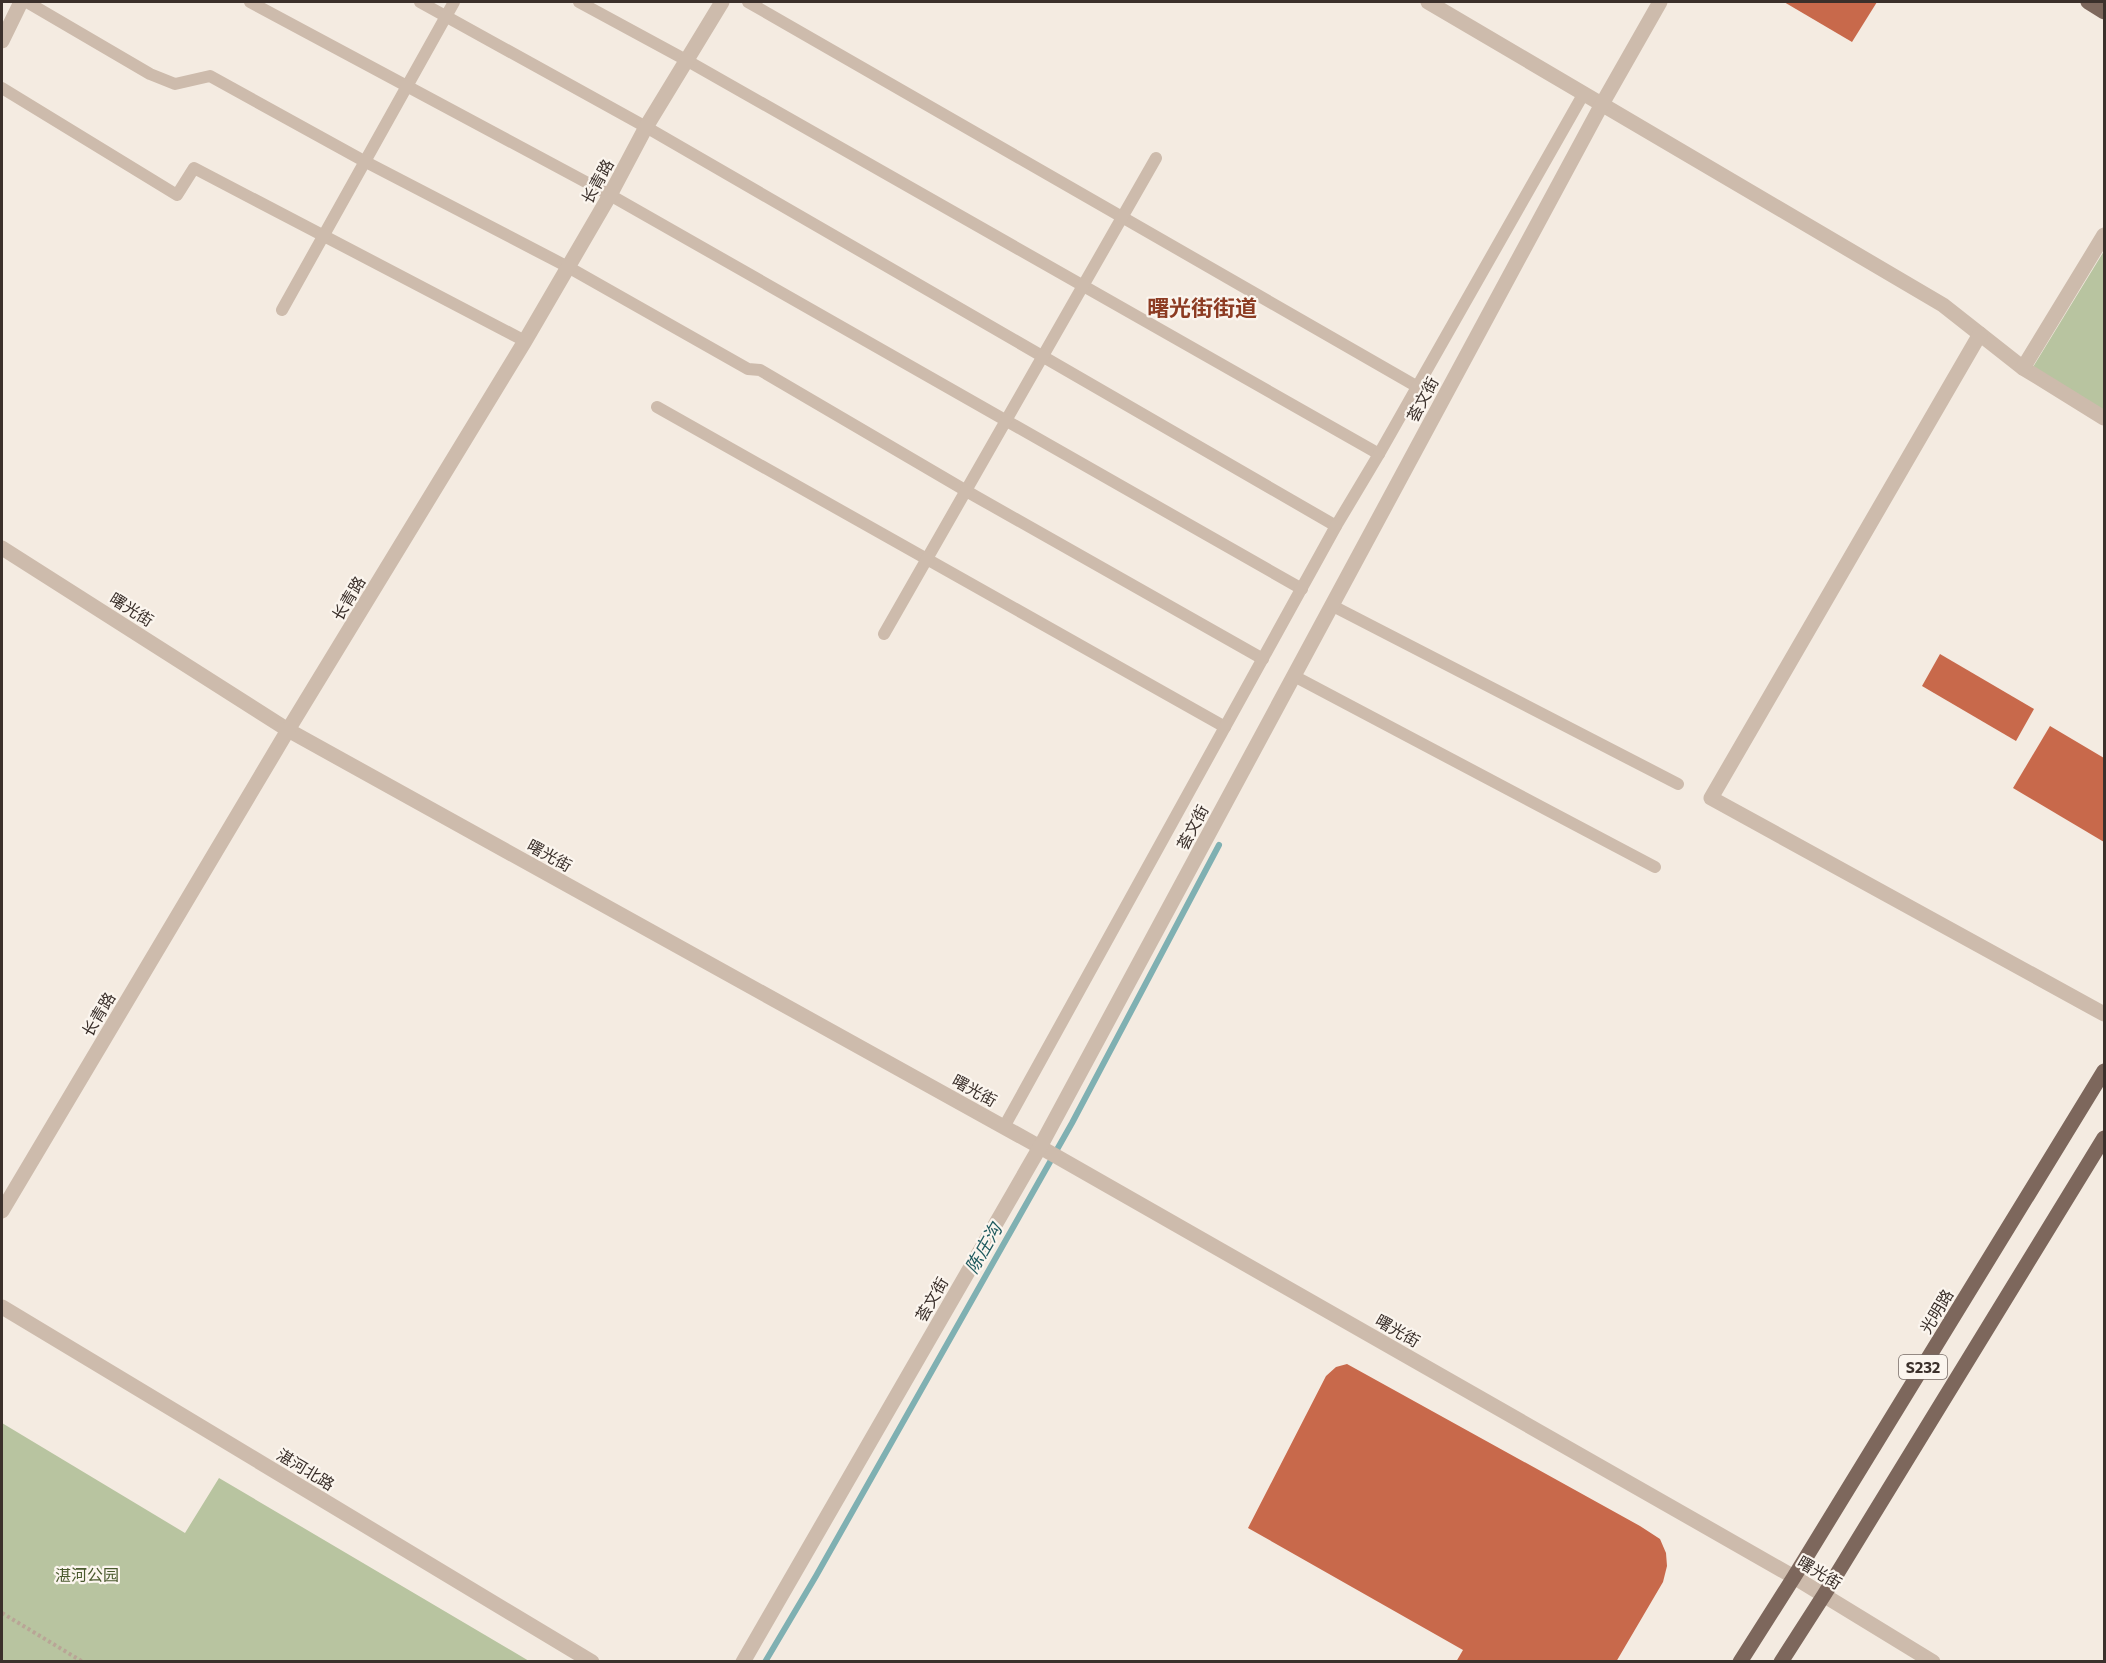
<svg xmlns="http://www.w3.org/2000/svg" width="2106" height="1663" viewBox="0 0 2106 1663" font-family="Commissioner,'Noto Sans SC',sans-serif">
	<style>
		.green { fill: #b8c4a0 }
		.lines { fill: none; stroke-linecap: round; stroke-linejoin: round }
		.stream { stroke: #7fb0b2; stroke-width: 6 }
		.building { fill: #c8694b }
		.path { stroke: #b9a596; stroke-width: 4; stroke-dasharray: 3 3; stroke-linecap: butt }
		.service { stroke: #cdbbac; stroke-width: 12 }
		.minor { stroke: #cdbbac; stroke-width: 15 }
		.tertiary { stroke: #cdbbac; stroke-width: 15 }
		.primary { stroke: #7d675c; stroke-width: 15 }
		.labels { text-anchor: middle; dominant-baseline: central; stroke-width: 4.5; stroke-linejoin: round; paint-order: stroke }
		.shield { fill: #fbf5ee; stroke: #756b66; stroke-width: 1.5 }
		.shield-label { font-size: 15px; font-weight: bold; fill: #3b302b }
		.street-label { font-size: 16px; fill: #3b302b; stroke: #fbf5ee }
		.park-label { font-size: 16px; fill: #4a5a2e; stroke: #fbf5ee }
		.water-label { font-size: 18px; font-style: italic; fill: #1f5a5e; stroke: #fbf5ee }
		.district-label { font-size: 22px; font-weight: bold; fill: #8c3b22; stroke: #fbf5ee }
	</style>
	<rect width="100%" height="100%" fill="#f4ebe1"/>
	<!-- green -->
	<g class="green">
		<path d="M2104 251V411L2033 367Z"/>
		<path d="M2 1423 185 1533 219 1478 529 1661H2Z"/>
	</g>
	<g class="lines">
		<!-- stream -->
		<path class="stream" d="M765 1662 816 1576 1072 1123 1219 845"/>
	</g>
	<!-- building -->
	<g class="building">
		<path d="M1784 2H1877L1852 42Z"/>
		<path d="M1940 654 2034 709 2016 741 1922 686Z"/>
		<path d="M2050 726 2104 758V842L2013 788Z"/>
		<path d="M1347 1364 1640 1526 1660 1539 1666 1553 1667 1566 1663 1582 1616 1662H1456L1463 1650 1248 1528 1326 1376 1336 1367Z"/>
	</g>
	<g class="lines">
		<!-- path -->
		<path class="path" d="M2 1613 83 1662"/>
		<!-- service -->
		<g class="service">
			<path d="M27 2 150 74 175 84 210 76 364 161 568 267 748 369 760 370 975 496 1263 659"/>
			<path d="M250 2 610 195 1302 589"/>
			<path d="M420 2 646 127 1336 526"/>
			<path d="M579 2 686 60 1379 454"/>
			<path d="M748 2 1416 386"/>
			<path d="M2 88 177 195 194 168 525 341"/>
			<path d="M282 310 454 2"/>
			<path d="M657 407 1225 727"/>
			<path d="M1331 605 1678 784"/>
			<path d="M884 634 1156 158"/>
			<path d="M1294 676 1655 867"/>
			<path d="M1004 1127 1336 526 1379 454 1584 93"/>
		</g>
		<!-- minor -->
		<g class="minor">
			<path d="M1428 2 1943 305 2023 368 2104 418"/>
			<path d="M2 41 21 2"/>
			<path d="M1980 334 1711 798 2104 1014"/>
			<path d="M2023 368 2104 235"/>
			<path d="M2 548 288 730 1040 1147 1794 1577 1933 1662"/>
			<path d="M2 1211 288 730 525 341 610 195 646 127 722 2"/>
			<path d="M743 1662 1040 1147 1602 104 1660 2"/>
		</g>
		<!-- tertiary -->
		<path class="tertiary" d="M2 1307 592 1662"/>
		<!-- primary -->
		<g class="primary">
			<path d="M2088 2 2104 12"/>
			<path d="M1740 1662 1794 1577 2104 1071"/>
			<path d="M1781 1662 1824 1595 2104 1138"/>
		</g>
	</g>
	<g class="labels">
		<!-- shield labels -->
		<rect class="shield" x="1899" y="1355" width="48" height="24" rx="4.5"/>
		<g class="shield-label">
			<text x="1923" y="1367">S232</text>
		</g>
		<!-- street labels -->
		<g class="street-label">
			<text transform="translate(597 181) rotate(-61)">长青路</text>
			<text transform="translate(1422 399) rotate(-62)">荟文街</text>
			<text transform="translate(348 598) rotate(-59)">长青路</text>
			<text transform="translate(132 609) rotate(32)">曙光街</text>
			<text transform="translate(1192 827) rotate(-62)">荟文街</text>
			<text transform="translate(550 855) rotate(29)">曙光街</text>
			<text transform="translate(98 1014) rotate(-59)">长青路</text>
			<text transform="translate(975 1090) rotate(29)">曙光街</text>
			<text transform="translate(931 1299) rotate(-60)">荟文街</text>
			<text transform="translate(1936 1311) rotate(-59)">光明路</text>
			<text transform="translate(1398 1330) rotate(30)">曙光街</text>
			<text transform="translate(306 1469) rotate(31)">湛河北路</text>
			<text transform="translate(1820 1572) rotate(31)">曙光街</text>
		</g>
		<!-- park labels -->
		<g class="park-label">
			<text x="87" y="1574">湛河公园</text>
		</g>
		<!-- water labels -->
		<g class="water-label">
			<text transform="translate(983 1248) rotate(-60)">陈庄沟</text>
		</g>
		<!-- district labels -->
		<g class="district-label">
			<text x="1202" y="307">曙光街街道</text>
		</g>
	</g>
	<!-- border -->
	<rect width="2106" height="1663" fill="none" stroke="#3b302b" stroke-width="6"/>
</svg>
